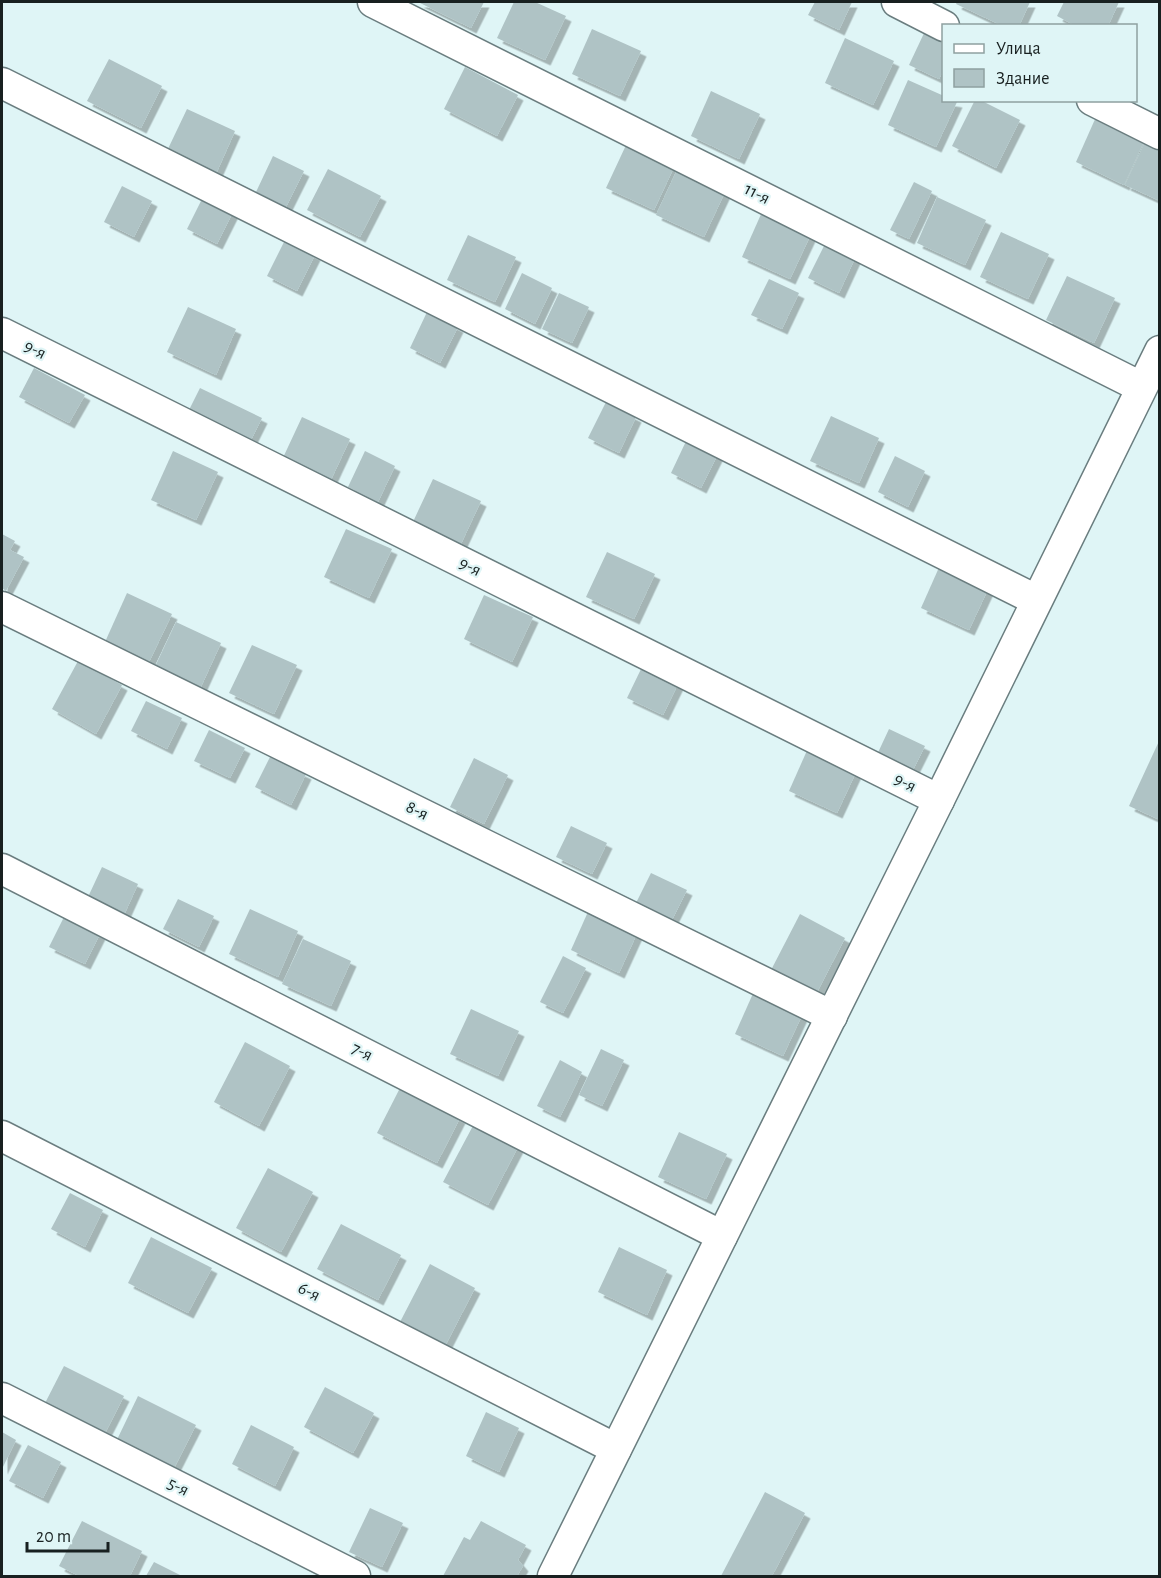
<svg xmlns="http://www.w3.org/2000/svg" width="1161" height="1578" viewBox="0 0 1161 1578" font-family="'Alegreya Sans',sans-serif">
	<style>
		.building { fill: #afc3c5; filter: url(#shadow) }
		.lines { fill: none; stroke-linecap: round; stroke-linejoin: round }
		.minor-casing { stroke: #6a7d7f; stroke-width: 33 }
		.minor { stroke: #fff; stroke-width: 30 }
		.labels { text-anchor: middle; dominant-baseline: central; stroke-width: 4.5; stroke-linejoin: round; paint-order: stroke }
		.street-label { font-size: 18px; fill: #182020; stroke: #dff5f6 }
	</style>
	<defs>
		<filter id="shadow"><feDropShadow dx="5.5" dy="5.5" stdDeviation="0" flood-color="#0004"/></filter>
	</defs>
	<rect width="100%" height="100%" fill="#dff5f6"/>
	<!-- building -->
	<g class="building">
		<path d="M418 2H484L471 28Z"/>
		<path d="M514 2H535L566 16 545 60 497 38Z"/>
		<path d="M815 2H852L839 30 808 15Z"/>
		<path d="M957 2H1030L1019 26H1003L956 4Z"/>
		<path d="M1064 2H1119L1108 26H1076L1057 16Z"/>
		<path d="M592 29 641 51 620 96 572 74Z"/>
		<path d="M926 29 944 37V69L939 79 909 65Z"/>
		<path d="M845 38 894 61 873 105 825 83Z"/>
		<path d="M109 59 162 86 141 128 87 101Z"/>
		<path d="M465 67 518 95 497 136 444 109Z"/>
		<path d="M908 80 944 96V100L957 102 936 147 888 125Z"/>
		<path d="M711 91 760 114 739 159 691 136Z"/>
		<path d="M975 100H980L1020 120 996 168 952 146Z"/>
		<path d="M187 109 235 131 215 176 166 153Z"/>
		<path d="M1096 117 1145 139 1124 185 1076 162Z"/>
		<path d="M1146 140 1160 146V201L1125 185Z"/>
		<path d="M627 143 675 165 654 210 606 188Z"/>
		<path d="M273 156 304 171 286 207 256 192Z"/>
		<path d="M328 169 381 196 360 237 307 210Z"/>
		<path d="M677 170 725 192 704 237 656 215Z"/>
		<path d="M914 182 932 191 909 239 890 230Z"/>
		<path d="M122 186 152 201 134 237 104 222Z"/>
		<path d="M205 193 235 208 217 244 187 229Z"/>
		<path d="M937 197 986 220 965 265 917 243Z"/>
		<path d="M762 212 811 234 790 279 742 257Z"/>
		<path d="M1001 232 1049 254 1028 299 980 277Z"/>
		<path d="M468 235 516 257 495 302 447 280Z"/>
		<path d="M285 240 315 255 297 291 267 276Z"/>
		<path d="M826 242 856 256 839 293 808 278Z"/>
		<path d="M522 273 552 288 535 324 505 309Z"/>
		<path d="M1067 276 1115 298 1094 343 1046 320Z"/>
		<path d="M769 279 799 293 782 329 751 315Z"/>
		<path d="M559 293 589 307 572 343 542 329Z"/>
		<path d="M188 307 236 329 216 375 167 352Z"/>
		<path d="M427 312 458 327 440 363 410 348Z"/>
		<path d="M34 368 85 395 69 423 19 397Z"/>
		<path d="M200 388 262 418 251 440 189 410Z"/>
		<path d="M606 402 636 417 619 453 588 438Z"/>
		<path d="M831 416 879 438 859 483 810 461Z"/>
		<path d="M302 417 350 439 329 484 281 462Z"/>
		<path d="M688 437 719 452 701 488 671 473Z"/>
		<path d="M173 451 218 472 196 520 151 500Z"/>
		<path d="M365 451 395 466 378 502 348 487Z"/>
		<path d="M895 456 925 471 908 507 878 492Z"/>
		<path d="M433 479 481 501 460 546 412 524Z"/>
		<path d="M346 529 392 549 369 598 324 577Z"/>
		<path d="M2 534 15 541 10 550 24 557 6 591 2 588Z"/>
		<path d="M607 552 655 574 634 619 586 597Z"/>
		<path d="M941 563 990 585 969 630 921 608Z"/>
		<path d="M127 593 172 614 149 662 105 642Z"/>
		<path d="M484 595 533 617 512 662 464 639Z"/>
		<path d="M176 622 221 643 199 691 153 671Z"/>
		<path d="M252 645 297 665 274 714 229 693Z"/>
		<path d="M78 661 122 685 96 734 52 709Z"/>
		<path d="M642 667 678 684 663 715 627 698Z"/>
		<path d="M146 701 182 718 167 749 131 731Z"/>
		<path d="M889 729 925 746 910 776 875 759Z"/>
		<path d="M209 730 245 748 230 778 194 761Z"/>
		<path d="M1160 739V820L1129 806Z"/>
		<path d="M809 746 858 768 837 813 789 791Z"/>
		<path d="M270 757 306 774 291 805 255 787Z"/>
		<path d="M474 758 508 775 484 824 450 807Z"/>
		<path d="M571 826 607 843 592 874 556 857Z"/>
		<path d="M102 867 138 884 124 915 88 897Z"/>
		<path d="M651 873 687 890 672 920 636 903Z"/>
		<path d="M178 899 214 916 199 947 163 929Z"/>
		<path d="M591 905 640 927 619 973 571 950Z"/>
		<path d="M250 909 298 931 278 977 229 954Z"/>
		<path d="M800 914 845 938 814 998 769 974Z"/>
		<path d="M64 917 100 934 85 964 49 947Z"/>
		<path d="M303 939 351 961 331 1006 282 984Z"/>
		<path d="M563 956 586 968 563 1013 540 1002Z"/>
		<path d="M755 989 804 1011 783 1056 735 1034Z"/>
		<path d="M471 1009 519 1031 498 1076 450 1054Z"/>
		<path d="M245 1042 290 1066 259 1126 214 1102Z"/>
		<path d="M601 1049 624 1060 602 1106 579 1095Z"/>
		<path d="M560 1060 582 1072 560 1117 537 1106Z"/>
		<path d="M400 1088 460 1118 437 1163 377 1133Z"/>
		<path d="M475 1122 519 1145 488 1205 443 1182Z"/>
		<path d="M679 1132 727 1154 706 1199 658 1177Z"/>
		<path d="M268 1168 313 1192 281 1252 236 1228Z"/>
		<path d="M70 1193 103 1210 85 1247 51 1229Z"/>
		<path d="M341 1224 401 1255 378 1300 317 1269Z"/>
		<path d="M151 1237 212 1268 188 1313 128 1283Z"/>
		<path d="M619 1247 667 1270 647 1315 598 1292Z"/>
		<path d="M430 1264 475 1288 444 1348 399 1324Z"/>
		<path d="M64 1366 124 1396 101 1441 41 1411Z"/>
		<path d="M325 1387 374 1413 353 1453 304 1427Z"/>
		<path d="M138 1396 196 1425 170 1476 113 1448Z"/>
		<path d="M486 1412 519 1428 499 1472 466 1456Z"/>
		<path d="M251 1425 294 1447 275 1486 232 1464Z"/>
		<path d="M2 1432 16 1440 2 1469Z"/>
		<path d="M28 1445 61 1462 43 1498 9 1481Z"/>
		<path d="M765 1492 805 1513 772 1576H721Z"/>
		<path d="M370 1508 403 1523 382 1567 349 1552Z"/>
		<path d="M82 1521 142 1551 130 1576H79L59 1566Z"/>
		<path d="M481 1521 526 1545 518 1560 523 1566 517 1576H443L464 1537 470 1540Z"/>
		<path d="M154 1562 182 1576H146Z"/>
	</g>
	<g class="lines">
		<defs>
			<g id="minor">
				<path d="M373 2 1141 387"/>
				<path d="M897 2 944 26"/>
				<path d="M2 83 1036 600"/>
				<path d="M1092 100 1160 134"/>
				<path d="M2 333 939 800"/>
				<path d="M2 607 832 1016"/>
				<path d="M2 869 722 1236"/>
				<path d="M2 1136 616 1449"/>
				<path d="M2 1398 355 1576"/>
				<path d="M553 1576 939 800 1160 351"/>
			</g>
		</defs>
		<!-- minor casing -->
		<use href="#minor" class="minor-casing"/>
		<!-- minor -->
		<use href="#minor" class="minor"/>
	</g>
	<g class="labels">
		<!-- street labels -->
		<g class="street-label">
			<text transform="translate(757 194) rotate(27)">11-я</text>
			<text transform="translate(35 350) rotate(27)">9-я</text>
			<text transform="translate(470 567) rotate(27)">9-я</text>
			<text transform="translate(905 783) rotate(27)">9-я</text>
			<text transform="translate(417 811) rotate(26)">8-я</text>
			<text transform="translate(362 1052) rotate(27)">7-я</text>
			<text transform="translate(309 1292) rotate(27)">6-я</text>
			<text transform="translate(178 1487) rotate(27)">5-я</text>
		</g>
	</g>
	<!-- border -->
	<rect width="1161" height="1578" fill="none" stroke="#182020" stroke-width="6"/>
	<!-- legend -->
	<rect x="942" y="24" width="195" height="78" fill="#dff5f6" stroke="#8fa0a0" stroke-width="1.5"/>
	<rect x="954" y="44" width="30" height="9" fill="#ffffff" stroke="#8fa0a0" stroke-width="1.5"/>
	<text x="996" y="54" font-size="18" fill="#182020">Улица</text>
	<rect x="954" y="69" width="30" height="18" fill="#afc3c5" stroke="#8fa0a0" stroke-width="1.5"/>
	<text x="996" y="84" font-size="18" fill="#182020">Здание</text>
	<!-- scale -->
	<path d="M27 1542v9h81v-9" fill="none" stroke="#182020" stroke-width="3"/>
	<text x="36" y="1542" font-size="18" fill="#182020" stroke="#dff5f6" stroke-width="4.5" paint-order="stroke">20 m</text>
</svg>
